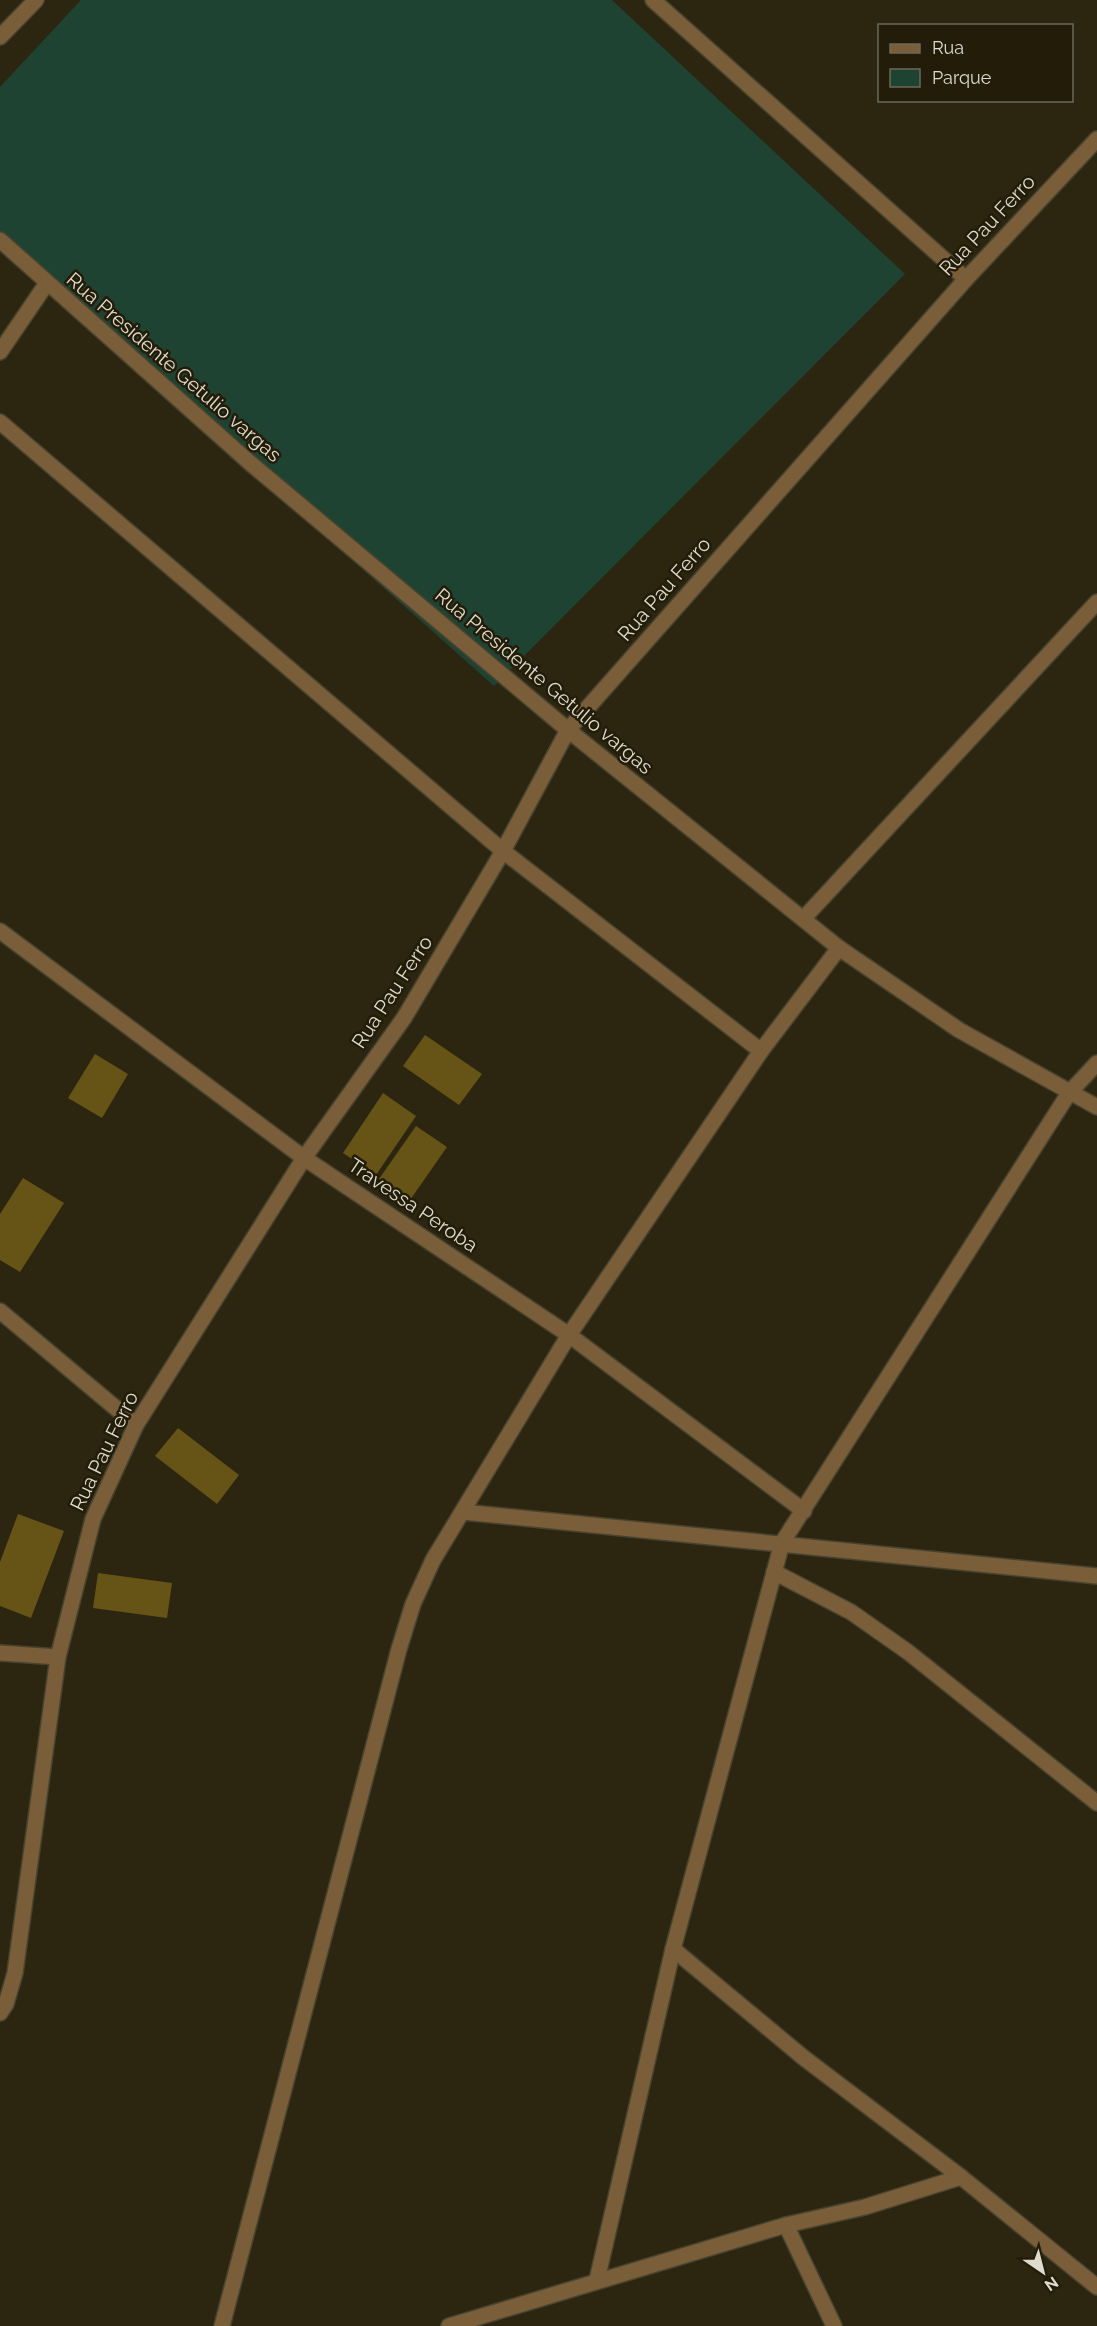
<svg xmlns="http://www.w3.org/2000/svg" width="1097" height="2326" viewBox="0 0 1097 2326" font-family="Raleway,sans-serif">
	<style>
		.green { fill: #1f4332 }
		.building { fill: #655416 }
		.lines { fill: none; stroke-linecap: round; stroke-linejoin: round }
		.minor-casing { stroke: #48432f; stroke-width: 18 }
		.minor { stroke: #795e39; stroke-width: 15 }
		.labels { text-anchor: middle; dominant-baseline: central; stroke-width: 5; stroke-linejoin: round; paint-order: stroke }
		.street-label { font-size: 20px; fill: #dedacd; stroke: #231c08 }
	</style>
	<rect width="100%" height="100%" fill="#2c2611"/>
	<!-- green -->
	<path class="green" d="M81 0H612L905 274 494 686 0 247V87Z"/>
	<!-- building -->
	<g class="building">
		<path d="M425 1035 482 1074 459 1105 403 1066Z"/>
		<path d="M95 1054 128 1074 102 1118 68 1098Z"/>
		<path d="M383 1093 416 1116 376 1175 343 1153Z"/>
		<path d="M416 1126 447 1147 410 1200 379 1179Z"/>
		<path d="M23 1178 64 1203 20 1272 0 1260V1214Z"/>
		<path d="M178 1428 239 1475 217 1504 155 1456Z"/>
		<path d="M18 1514 64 1531 31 1618 0 1606V1562Z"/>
		<path d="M98 1573 172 1583 167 1618 93 1608Z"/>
	</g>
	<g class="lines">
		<defs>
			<g id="minor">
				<path d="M653 0 966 279"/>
				<path d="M0 37 36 0"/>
				<path d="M0 240 249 462 568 730 839 948 959 1030 1097 1107"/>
				<path d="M0 352 47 283"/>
				<path d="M0 422 503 851 761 1051"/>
				<path d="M803 919 1097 602"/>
				<path d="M0 931 304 1158 569 1335 804 1511"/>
				<path d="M0 1311 136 1425"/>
				<path d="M463 1512 1097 1576"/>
				<path d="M774 1572 851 1612 908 1652 1097 1803"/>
				<path d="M0 1653 58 1657"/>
				<path d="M673 1949 804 2058 961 2177 1097 2287"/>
				<path d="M0 2013 6 2004 15 1973 58 1657 93 1519 136 1425 304 1158 404 1018 503 851 568 730 966 279 1097 139"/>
				<path d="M786 2225 834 2326"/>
				<path d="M597 2280 673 1949 782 1543 1069 1093 1097 1063"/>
				<path d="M222 2326 399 1649 413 1604 433 1560 569 1335 761 1051 839 948"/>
				<path d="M449 2326 786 2225 865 2207 961 2177"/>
			</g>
		</defs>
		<!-- minor casing -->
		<use href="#minor" class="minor-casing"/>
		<!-- minor -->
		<use href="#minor" class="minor"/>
	</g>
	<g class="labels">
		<!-- street labels -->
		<g class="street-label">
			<text transform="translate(987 225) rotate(-47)">Rua Pau Ferro</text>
			<text transform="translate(174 367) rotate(41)">Rua Presidente Getulio vargas</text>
			<text transform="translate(664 589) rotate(-49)">Rua Pau Ferro</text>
			<text transform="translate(544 681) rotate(40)">Rua Presidente Getulio vargas</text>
			<text transform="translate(392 992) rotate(-57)">Rua Pau Ferro</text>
			<text transform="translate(413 1205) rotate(34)">Travessa Peroba</text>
			<text transform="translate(104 1451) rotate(-64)">Rua Pau Ferro</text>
		</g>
	</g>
	<!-- legend -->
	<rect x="878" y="24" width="195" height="78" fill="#231c08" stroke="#6e6857" stroke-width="1.5"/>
	<rect x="890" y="44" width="30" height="9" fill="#795e39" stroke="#6e6857" stroke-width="1.5"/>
	<text x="932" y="54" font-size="18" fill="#dedacd">Rua</text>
	<rect x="890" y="69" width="30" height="18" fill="#1f4332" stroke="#6e6857" stroke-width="1.5"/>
	<text x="932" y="84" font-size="18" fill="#dedacd">Parque</text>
	<!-- north arrow -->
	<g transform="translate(1043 2272) rotate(145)" stroke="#231c08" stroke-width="4.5" paint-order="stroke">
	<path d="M0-4.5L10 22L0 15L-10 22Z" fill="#dedacd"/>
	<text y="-9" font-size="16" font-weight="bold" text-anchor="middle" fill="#dedacd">N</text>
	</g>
</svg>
